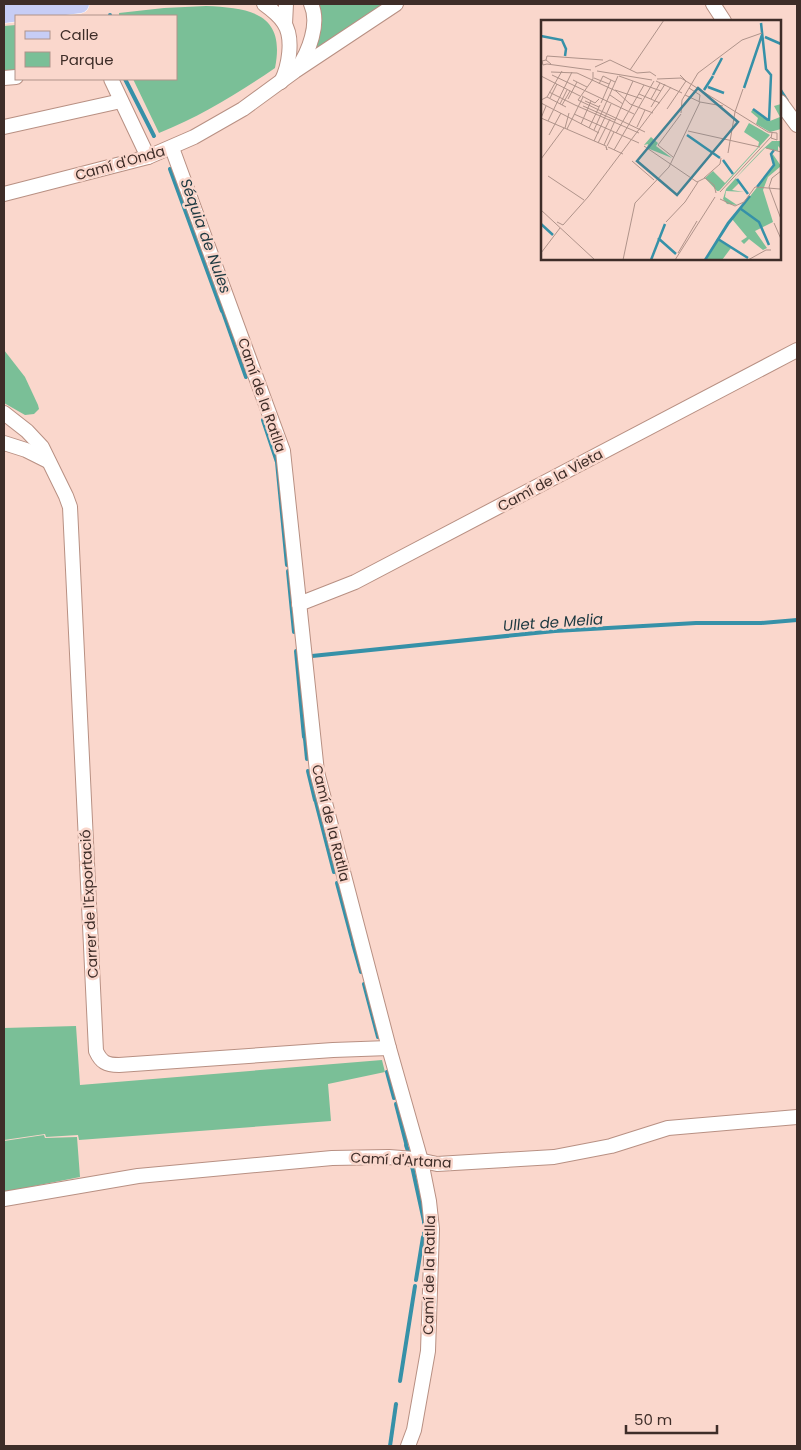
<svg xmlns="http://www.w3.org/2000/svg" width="801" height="1450" viewBox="0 0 801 1450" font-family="Poppins,sans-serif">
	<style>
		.green { fill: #7abf97 }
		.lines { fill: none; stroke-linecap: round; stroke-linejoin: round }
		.stream { stroke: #3691a8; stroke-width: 4 }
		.minor-casing { stroke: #b89083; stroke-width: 16 }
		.major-casing { stroke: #fff; stroke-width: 19 }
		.minor { stroke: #fff; stroke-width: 14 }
		.major { stroke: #c7cdf5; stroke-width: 18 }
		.labels { text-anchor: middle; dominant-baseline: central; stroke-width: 5; stroke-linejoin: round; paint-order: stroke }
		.street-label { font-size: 14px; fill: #3e2d28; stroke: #fad7cc }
		.water-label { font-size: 15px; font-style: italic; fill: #1d3941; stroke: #fad7cc }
		.inset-river { fill: none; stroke: #3691a8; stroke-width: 2.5 }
		.inset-road { fill: none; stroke: #af938a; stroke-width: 1 }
		.view { fill: #418294; fill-opacity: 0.15; stroke: #418294; stroke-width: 2.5 }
		.inset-edge { fill: none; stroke: #3e2d28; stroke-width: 2.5 }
	</style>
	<rect width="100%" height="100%" fill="#fad7cc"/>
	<!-- green -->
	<g class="green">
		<path d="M319 4H385L316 49 322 25Z"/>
		<path d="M206 6C250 8 286 13 275 68 237 94 201 116 159 133L133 79H176V16H119V13L164 8Z"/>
		<path d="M16 25V70L4 72V26Z"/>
		<path d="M4 350 25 377 38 405 39 409 34 414 25 415 4 403Z"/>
		<path d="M76 1026 80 1085 382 1060 385 1072 328 1084 331 1121 79 1140 78 1135 46 1137 45 1134 4 1140V1028Z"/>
		<path d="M44 1135 45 1138 77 1137 80 1177 4 1192V1141Z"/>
	</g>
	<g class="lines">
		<!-- stream -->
		<g class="stream">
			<path d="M110 15V16"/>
			<path d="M125 79 154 136"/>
			<path d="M780 90 787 101"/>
			<path d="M170 169 222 311"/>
			<path d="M223 312 246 377"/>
			<path d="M263 420 277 462 287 565"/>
			<path d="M288 571 294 632"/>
			<path d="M296 651 304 737"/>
			<path d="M312 656 555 631 696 623H761L797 620"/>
			<path d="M305 739 307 759"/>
			<path d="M308 771 315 800"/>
			<path d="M316 802 334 872"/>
			<path d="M337 883 353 943"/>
			<path d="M353 944 361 972"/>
			<path d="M364 984 378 1037"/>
			<path d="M387 1072 394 1098"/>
			<path d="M396 1104 406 1143"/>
			<path d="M406 1145 408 1151"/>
			<path d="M412 1166 424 1221V1236"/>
			<path d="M416 1280 423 1237"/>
			<path d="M400 1381 415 1286"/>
			<path d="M390 1446 396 1404"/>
		</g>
		<defs>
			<g id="minor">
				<path d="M264 4C271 9 279 15 284 23 294 38 289 67 281 82"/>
				<path d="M713 4 724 21"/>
				<path d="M285 24 286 4"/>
				<path d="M297 69C309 52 320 23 311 4"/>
				<path d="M4 78 16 77"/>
				<path d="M111 79 148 157"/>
				<path d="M780 102 797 125"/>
				<path d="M4 127 121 101"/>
				<path d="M172 148 283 451 317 772 389 1048 421 1161 429 1201 432 1229 428 1351 414 1430 408 1446"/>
				<path d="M4 194 148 157 194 137 243 109 295 71 396 4"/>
				<path d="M4 413 27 431 42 447 66 496 70 507 96 1051C101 1062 106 1065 119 1065L333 1050 389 1048"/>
				<path d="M4 443 26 450 48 461"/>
				<path d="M299 604 355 582 797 350"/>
				<path d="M4 1199 138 1176 332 1158 389 1157 414 1159 437 1164 554 1157 611 1146 668 1128 797 1117"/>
			</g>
			<path id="major" d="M4 14 80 4"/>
		</defs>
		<!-- minor casing -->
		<use href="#minor" class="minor-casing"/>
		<!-- major casing -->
		<use href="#major" class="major-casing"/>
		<!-- minor -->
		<use href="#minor" class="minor"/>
		<!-- major -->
		<use href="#major" class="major"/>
	</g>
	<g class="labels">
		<!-- street labels -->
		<g class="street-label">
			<text transform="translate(120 163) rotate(-16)">Camí d'Onda</text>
			<text transform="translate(262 395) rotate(71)">Camí de la Ratlla</text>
			<text transform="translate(550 480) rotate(-28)">Camí de la Vieta</text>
			<text transform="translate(331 823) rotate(76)">Camí de la Ratlla</text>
			<text transform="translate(89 904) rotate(-93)">Carrer de l'Exportació</text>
			<text transform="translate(401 1160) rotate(3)">Camí d'Artana</text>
			<text transform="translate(429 1275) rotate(-89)">Camí de la Ratlla</text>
		</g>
		<!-- water labels -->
		<g class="water-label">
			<text transform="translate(206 236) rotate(70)">Séquia de Nules</text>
			<text transform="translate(553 622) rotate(-4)">Ullet de Melia</text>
		</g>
	</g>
	<!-- overview -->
	<g transform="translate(541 20)">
		<rect width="240" height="240" fill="#fad7cc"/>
		<path d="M240 84V109L229 112 215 104 217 98 210 92 212 89 229 101 239 97 233 86ZM208 103 229 115 178 171H176L164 158 172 151 184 163 217 127 218 122 203 112ZM110 117 117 123 115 126 131 138 106 128 107 124 103 125ZM231 121H240V129L237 126V131L224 128 195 158 198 163 191 170 203 172 185 171 184 177 196 185 186 184 182 179 185 169 202 150 220 131ZM231 133 240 146 227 157 222 170 232 202 214 211 226 228 222 230 208 219 203 224 200 221 206 217 191 199 233 146ZM176 219 190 228 181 240H165Z" fill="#7abf97"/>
		<path class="inset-river" d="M220 3 225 49 230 55 228 101M0 16 21 20 25 29 24 36M224 17 240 24M172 55 181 38M167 67 183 73M203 68 221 15M163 70 172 56M212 89 227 100M146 115 179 138M182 140 192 154M196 159 207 174M216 167 233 145 230 134 233 130M200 189 218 202 228 225M0 204 12 215M117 218 135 234M177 219 207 238M110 240 124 204M164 240 187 204 209 176M164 240 187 203 205 181"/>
		<path class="inset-road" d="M5 40 6 36 62 40M6 44 50 50M6 44 2 45 1 41 5 40 10 44M54 47 69 40 96 53 109 52 115 56M89 50 123 0M56 51 111 60M10 52 36 53 75 71 89 84 112 93M11 55 93 94M0 56 39 76M78 56 120 71M53 58 68 64M116 59 140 58 227 112 236 113V120L230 118 231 113M32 60 46 67M115 61 141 73M58 64 62 56 74 62M148 68 159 75 158 82M74 70 101 79M8 72 34 85M98 74 119 83M69 75 82 84M144 75 159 82 182 86M41 76 54 83 58 79M6 77 25 87M9 78 16 64M27 79 36 62M110 79 119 63M0 80 6 77 21 51M37 80 104 112M37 80 52 59V52M44 81 58 87M0 83 58 113M60 83 70 60M19 84 26 70M21 85 29 71M34 85 98 113M5 86 0 98 65 126 66 130 65 127M42 86 74 100M110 87 124 64M126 89 145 61 139 55M140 93 141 80 157 53 201 20 221 13M33 94 98 123M7 101 31 52M40 104 50 81M96 107 104 90M24 108 28 93M48 108 59 85M26 109 42 77M53 110 77 56M147 111 219 127M75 113 103 65M8 115 20 93M53 121 70 84M57 123 69 99M63 125 92 61M66 126 73 112M103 126 156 162 164 158 173 165 175 173M67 127 82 134M225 128 240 132M73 130 113 61M187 133 194 92 202 69M132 137 117 125 140 94M0 139 23 108M91 141 113 160M7 156 43 180M163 158 179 144 180 138M179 172 230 117M179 179 194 186 203 182 214 167 239 169M0 190 54 240M240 199 228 167 231 158 240 151M16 202 22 205 47 177 130 67M125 202 144 182 157 162M233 203 240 219M0 233 19 208M137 233 156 201M82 240 94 183 128 147 159 82M134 240 174 177M207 240 225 230H230"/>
		<path class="view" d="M157 68 197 102 136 175 96 141Z"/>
		<rect width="240" height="240" class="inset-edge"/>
	</g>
	<!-- border -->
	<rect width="801" height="1450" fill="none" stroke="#3e2d28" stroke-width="10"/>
	<!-- legend -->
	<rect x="15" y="15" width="162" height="65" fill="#fad7cc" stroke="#af938a"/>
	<rect x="25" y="31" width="25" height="8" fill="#c7cdf5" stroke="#af938a"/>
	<text x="60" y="40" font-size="15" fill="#3e2d28">Calle</text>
	<rect x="25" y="52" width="25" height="15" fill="#7abf97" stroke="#af938a"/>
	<text x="60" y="65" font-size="15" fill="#3e2d28">Parque</text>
	<!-- scale -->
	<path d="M626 1425v8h91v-8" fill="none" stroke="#3e2d28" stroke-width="2.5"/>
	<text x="634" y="1425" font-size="15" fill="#3e2d28" stroke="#fad7cc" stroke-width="4" paint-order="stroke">50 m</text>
</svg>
